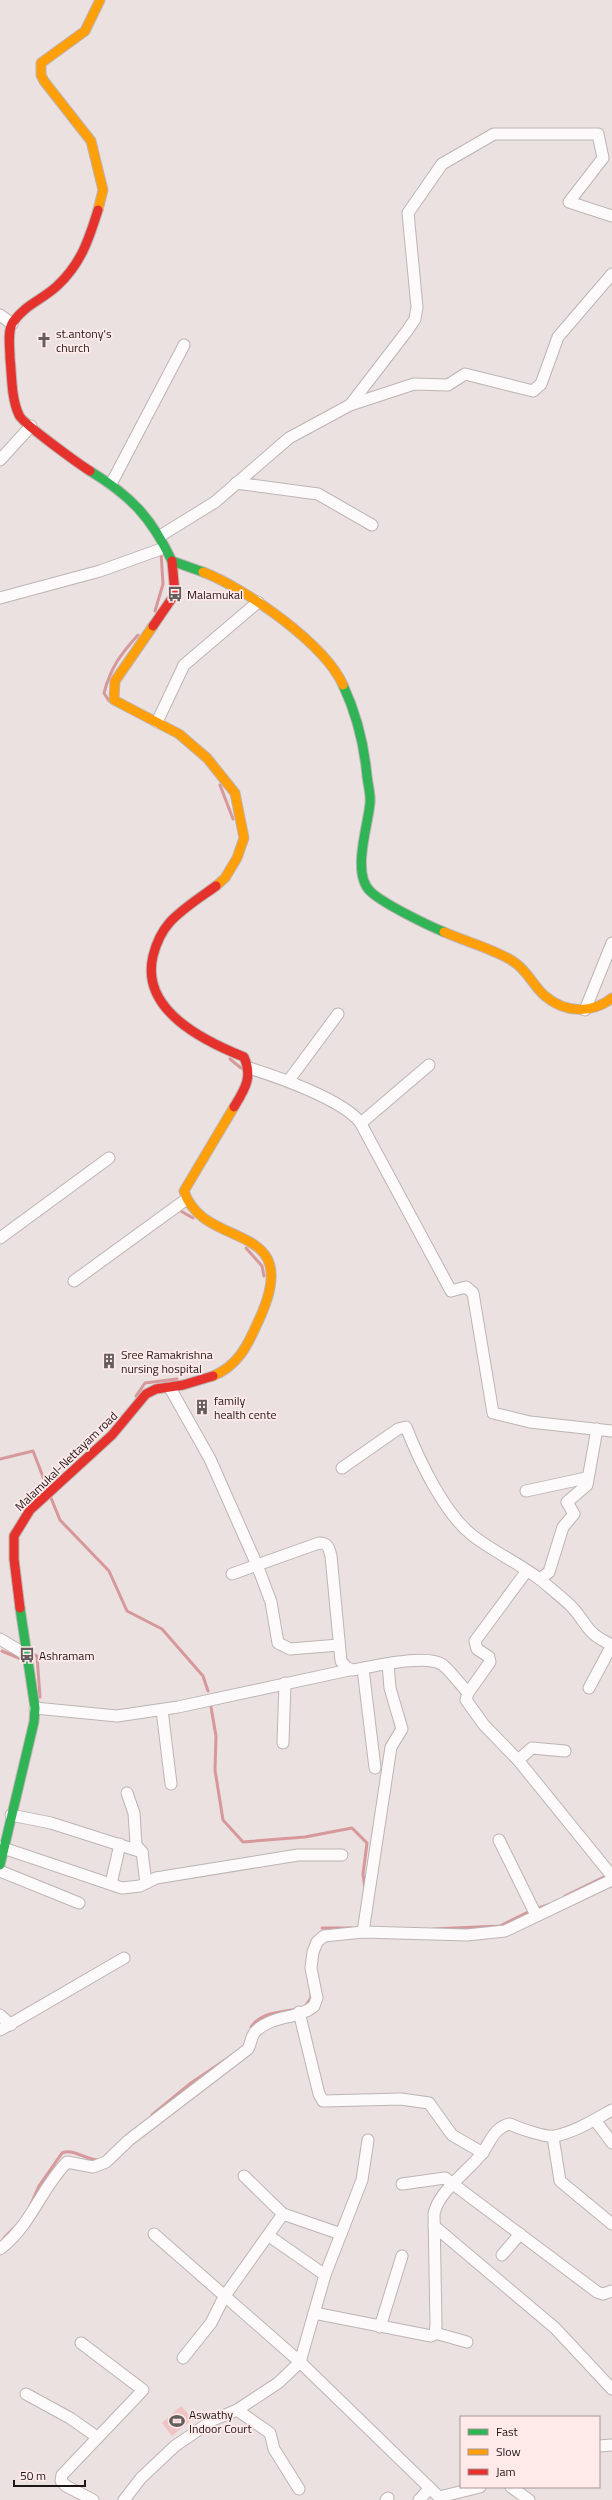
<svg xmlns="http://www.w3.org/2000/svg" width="612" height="2500" viewBox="0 0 612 2500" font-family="'Titillium Web',sans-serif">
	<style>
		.green { fill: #eec4c5 }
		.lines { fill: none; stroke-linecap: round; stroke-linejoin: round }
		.stream { stroke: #d6989a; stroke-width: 3 }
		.street-casing { stroke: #bdb4b4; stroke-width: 13 }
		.fast-casing { stroke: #bdb4b4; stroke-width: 11 }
		.slow-casing { stroke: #bdb4b4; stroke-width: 11 }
		.jam-casing { stroke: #bdb4b4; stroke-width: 11 }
		.street { stroke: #fcfafa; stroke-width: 11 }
		.fast { stroke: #30b455; stroke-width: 9 }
		.slow { stroke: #ff9f0a; stroke-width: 9 }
		.jam { stroke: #e5322d; stroke-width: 9 }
		.labels { text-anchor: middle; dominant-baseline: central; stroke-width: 3.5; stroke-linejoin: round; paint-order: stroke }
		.poi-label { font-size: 12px; fill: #1d1616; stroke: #ffe9e9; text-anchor: start }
		.street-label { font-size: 12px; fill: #1d1616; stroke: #ffe9e9 }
	</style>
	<rect width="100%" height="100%" fill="#ece1e1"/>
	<!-- green -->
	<path class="green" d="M181 2406 193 2419 172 2436 162 2423Z"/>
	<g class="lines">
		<!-- stream -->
		<g class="stream">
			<path d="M155 611 163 584 161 552"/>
			<path d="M109 701 104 693C111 667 120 655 138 635"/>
			<path d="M220 785 233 819"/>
			<path d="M230 1059 241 1068"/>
			<path d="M179 1210 193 1218"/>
			<path d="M246 1248 262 1266 264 1276"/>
			<path d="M136 1396 145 1383 177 1379"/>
			<path d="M0 1459 33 1451 45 1482"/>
			<path d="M51 1498 60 1520 109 1571 127 1611 162 1629 203 1676 208 1691"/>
			<path d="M2 1651 21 1659"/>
			<path d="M33 1654 37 1656 40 1697"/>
			<path d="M211 1707 216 1736 215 1770 223 1820 243 1842 305 1837 352 1828 367 1843 363 1874 365 1889"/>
			<path d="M565 1896 606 1876"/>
			<path d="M538 1908 548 1905"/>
			<path d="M322 1928H352"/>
			<path d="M433 1929 500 1926 528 1912"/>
			<path d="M306 2005 311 1998V1993"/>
			<path d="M251 2027C262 2011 280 2013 297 2009"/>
			<path d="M152 2115 191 2083 234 2054"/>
			<path d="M30 2206 39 2186 62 2153C74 2148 85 2160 98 2160"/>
			<path d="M4 2238 13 2229"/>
		</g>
		<defs>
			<g id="street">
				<path d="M0 315 12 324"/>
				<path d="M350 405 414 384 448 385 465 374 533 391 541 384 558 337 612 274"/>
				<path d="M0 460 31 426"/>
				<path d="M236 483 318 494 372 525"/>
				<path d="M111 484 184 345"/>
				<path d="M160 536 215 502 289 438 350 405 407 331 415 319 417 307 408 213 442 164 494 134H598L603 158 569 202 612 216"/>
				<path d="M0 598 100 571 164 548"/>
				<path d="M157 722 184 665 258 602"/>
				<path d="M585 1010 612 943"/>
				<path d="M249 1068C278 1077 341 1099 360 1122L451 1291 466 1287 473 1293 493 1413 530 1422 612 1431"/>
				<path d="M289 1080 338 1014"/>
				<path d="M361 1123 429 1065"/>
				<path d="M0 1238 109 1158"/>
				<path d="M74 1281 184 1201"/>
				<path d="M170 1388 210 1459 257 1565 271 1602 278 1643 290 1649 339 1645"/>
				<path d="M342 1468 398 1429 406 1427C419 1460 444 1513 472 1535 496 1554 526 1566 548 1586 556 1593 564 1599 571 1606 589 1625 584 1632 612 1645"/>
				<path d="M526 1491 586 1478"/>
				<path d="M526 1572 475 1641 477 1649 489 1657 490 1662 468 1693 466 1700 484 1725 518 1760 612 1876"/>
				<path d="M232 1574 319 1543C328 1543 329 1548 331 1556L341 1661 346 1667 352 1670C372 1667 427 1653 443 1665 452 1673 460 1684 468 1693"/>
				<path d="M540 1579 549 1572 563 1527 574 1514 567 1502 587 1485 597 1429"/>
				<path d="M0 1639 25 1654"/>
				<path d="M363 1669 375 1768"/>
				<path d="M589 1688 612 1645"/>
				<path d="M35 1708 117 1716 178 1707 349 1670"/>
				<path d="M162 1710 171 1784"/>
				<path d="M283 1743 285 1683"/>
				<path d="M518 1760 532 1748 565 1751"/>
				<path d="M127 1793 134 1813 136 1845 142 1852 146 1883"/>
				<path d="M11 1815 51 1823 142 1852"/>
				<path d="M499 1840 536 1915"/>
				<path d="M0 1847 122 1888 140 1886 156 1878 298 1855H342"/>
				<path d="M0 1871 79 1903"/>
				<path d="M111 1884 120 1844"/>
				<path d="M363 1932 391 1747 402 1729 390 1688 388 1664"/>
				<path d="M299 2012 319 2094 323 2101 401 2099 429 2103 452 2135 483 2153"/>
				<path d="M0 2015 11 2025"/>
				<path d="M0 2030 124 1958"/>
				<path d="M595 2120 612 2143"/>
				<path d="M553 2137 560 2181 612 2224"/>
				<path d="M402 2184 445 2178 597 2292 603 2294 612 2291"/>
				<path d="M283 2214 341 2234"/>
				<path d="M434 2226 555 2328 612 2389"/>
				<path d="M154 2234 300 2362 439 2497 480 2487"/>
				<path d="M269 2236 325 2275"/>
				<path d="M0 2249C33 2223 39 2191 67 2162L93 2167 106 2162 129 2140 248 2049C251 2044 251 2036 255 2032 272 2014 298 2020 314 2006L317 1998 311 1968 313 1952 317 1942 324 1936 363 1932 467 1935 505 1931 612 1880"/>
				<path d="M502 2255 520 2234"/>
				<path d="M314 2313 431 2336 435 2333 436 2325 434 2214C438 2191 470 2170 483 2152 488 2145 491 2137 497 2131 501 2127 504 2125 510 2124 518 2128 547 2138 555 2136 575 2132 594 2120 612 2110"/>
				<path d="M380 2327 402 2256"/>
				<path d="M435 2333 467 2342"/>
				<path d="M81 2343 143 2390 62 2475 61 2481 66 2486 93 2500"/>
				<path d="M183 2358 211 2323 224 2297 283 2214 244 2176"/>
				<path d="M26 2394 70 2418 97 2437"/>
				<path d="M237 2410 270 2433 274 2449 299 2489"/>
				<path d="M599 2446 612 2445"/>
				<path d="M511 2487 529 2500"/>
				<path d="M124 2500 141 2478 175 2446 213 2420 237 2410 278 2383 300 2362 325 2275 362 2180 368 2140"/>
				<path d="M386 2500 388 2498"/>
				<path d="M419 2500 430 2488"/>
			</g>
			<g id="fast">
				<path d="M90 471C131 496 151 517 172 561L203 572"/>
				<path d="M343 685C357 715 364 743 367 776 368 785 371 795 370 803 368 827 351 874 371 892 384 904 427 925 444 932"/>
				<path d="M0 1865 34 1722 35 1708 20 1608"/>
			</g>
			<g id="slow">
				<path d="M98 210 103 190 91 141 44 81 41 75V63L85 31 100 0"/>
				<path d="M203 572C245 588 325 644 343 685"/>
				<path d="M153 626 115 681 114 700 179 734 207 758 235 793 244 838 237 858 225 878 216 886"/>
				<path d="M444 932C464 941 497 950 514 962 527 970 534 987 545 996 565 1013 592 1014 612 998"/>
				<path d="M213 1376C237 1366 247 1347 257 1324 309 1217 204 1253 184 1191L234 1107"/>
			</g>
			<g id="jam">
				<path d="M90 471C79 464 22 423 19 415 11 398 12 376 10 358 10 347 7 331 13 322 26 304 42 300 57 286 81 264 89 239 98 210"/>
				<path d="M153 626 175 594 172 561"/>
				<path d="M216 886C201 897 183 908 170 922 162 931 156 944 153 956 140 1010 204 1041 244 1057 253 1077 245 1089 234 1107"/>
				<path d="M20 1608 14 1559V1536L30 1510 112 1435 146 1394 156 1389 183 1385 213 1376"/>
			</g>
		</defs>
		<!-- street casing -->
		<use href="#street" class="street-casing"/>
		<!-- fast casing -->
		<use href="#fast" class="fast-casing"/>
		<!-- slow casing -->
		<use href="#slow" class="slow-casing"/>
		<!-- jam casing -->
		<use href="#jam" class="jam-casing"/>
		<!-- street -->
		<use href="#street" class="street"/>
		<!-- fast -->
		<use href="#fast" class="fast"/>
		<!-- slow -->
		<use href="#slow" class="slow"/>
		<!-- jam -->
		<use href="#jam" class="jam"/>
	</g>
	<!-- icons -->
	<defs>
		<symbol id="church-bare" viewBox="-9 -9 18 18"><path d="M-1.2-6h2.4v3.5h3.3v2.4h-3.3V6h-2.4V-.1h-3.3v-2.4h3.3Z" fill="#655d5d" stroke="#ffe9e9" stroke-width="2.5" paint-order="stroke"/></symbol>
		<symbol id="bus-bare" viewBox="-9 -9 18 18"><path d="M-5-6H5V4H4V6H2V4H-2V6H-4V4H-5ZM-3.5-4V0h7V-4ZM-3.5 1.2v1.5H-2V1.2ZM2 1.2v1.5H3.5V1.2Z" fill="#655d5d" stroke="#ffe9e9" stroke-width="2.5" paint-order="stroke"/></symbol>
		<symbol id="building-bare" viewBox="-9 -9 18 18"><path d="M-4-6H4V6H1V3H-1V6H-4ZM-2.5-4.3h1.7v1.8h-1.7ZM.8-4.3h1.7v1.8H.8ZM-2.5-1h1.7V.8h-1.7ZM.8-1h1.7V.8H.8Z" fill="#655d5d" stroke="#ffe9e9" stroke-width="2.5" paint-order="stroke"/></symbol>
		<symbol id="stadium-bare" viewBox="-9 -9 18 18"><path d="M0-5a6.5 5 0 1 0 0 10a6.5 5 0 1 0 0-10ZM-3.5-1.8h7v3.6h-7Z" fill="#655d5d" stroke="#ffe9e9" stroke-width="2.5" paint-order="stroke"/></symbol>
	</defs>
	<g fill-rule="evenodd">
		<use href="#church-bare" x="33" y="329" width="22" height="22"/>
		<use href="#bus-bare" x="164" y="583" width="22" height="22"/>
		<use href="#building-bare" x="98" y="1350" width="22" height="22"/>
		<use href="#building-bare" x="191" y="1396" width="22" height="22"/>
		<use href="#bus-bare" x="16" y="1644" width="22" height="22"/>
		<use href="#stadium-bare" x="166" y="2410" width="22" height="22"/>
	</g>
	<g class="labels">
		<!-- poi labels -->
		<g class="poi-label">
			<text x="56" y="333">st.antony's<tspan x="56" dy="14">church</tspan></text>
			<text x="187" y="594">Malamukal</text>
			<text x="121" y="1354">Sree Ramakrishna<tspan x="121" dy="14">nursing hospital</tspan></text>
			<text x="214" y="1400">family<tspan x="214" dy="14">health cente</tspan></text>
			<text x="39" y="1655">Ashramam</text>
			<text x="189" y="2414">Aswathy<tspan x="189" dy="14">Indoor Court</tspan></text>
		</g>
		<!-- street labels -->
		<g class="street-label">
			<text transform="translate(66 1461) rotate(-44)">Malamukal-Nettayam road</text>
		</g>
	</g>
	<!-- legend -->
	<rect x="460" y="2416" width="140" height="72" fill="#ffe9e9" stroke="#a59595"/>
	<rect x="468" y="2429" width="20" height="6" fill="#30b455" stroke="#a59595"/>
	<text x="496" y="2436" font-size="12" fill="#1d1616">Fast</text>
	<rect x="468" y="2449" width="20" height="6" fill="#ff9f0a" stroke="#a59595"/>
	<text x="496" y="2456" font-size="12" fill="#1d1616">Slow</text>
	<rect x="468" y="2469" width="20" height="6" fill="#e5322d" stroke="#a59595"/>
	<text x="496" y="2476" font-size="12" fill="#1d1616">Jam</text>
	<!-- scale -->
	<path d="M14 2480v6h71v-6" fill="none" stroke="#1d1616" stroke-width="2"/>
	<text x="20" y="2480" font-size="12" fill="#1d1616" stroke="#ffe9e9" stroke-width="3" paint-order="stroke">50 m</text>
</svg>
